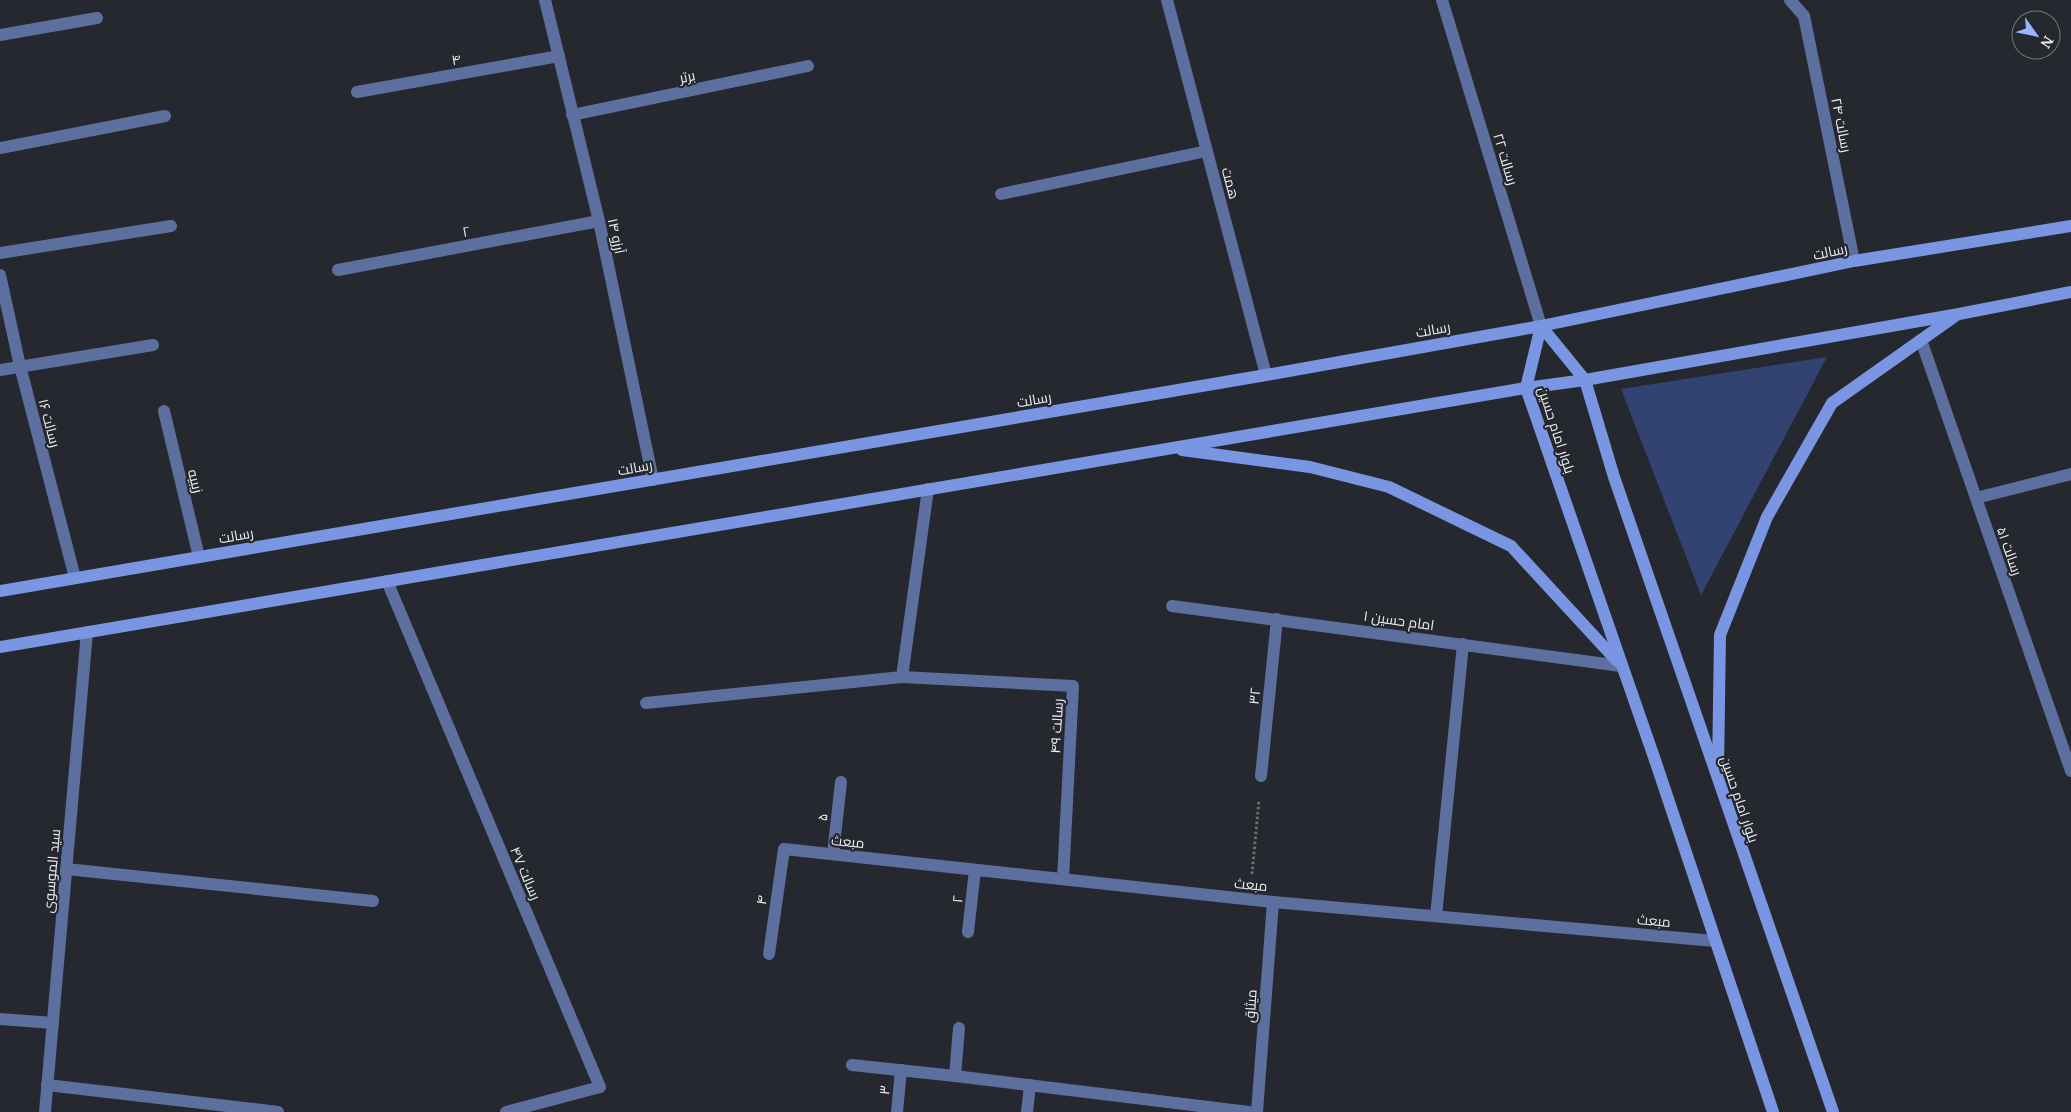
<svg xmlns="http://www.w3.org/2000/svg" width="2071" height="1112" viewBox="0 0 2071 1112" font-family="'Noto Serif',Cairo,serif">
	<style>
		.green { fill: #324372 }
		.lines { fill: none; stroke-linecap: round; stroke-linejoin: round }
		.path { stroke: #6c6e74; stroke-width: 3; stroke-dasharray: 2.5 2.5; stroke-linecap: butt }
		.minor { stroke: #5d6f9e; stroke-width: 12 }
		.secondary { stroke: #7a96e2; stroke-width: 12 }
		.labels { text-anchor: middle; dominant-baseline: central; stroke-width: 4.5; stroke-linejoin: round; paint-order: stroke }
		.street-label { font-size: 14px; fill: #edeff3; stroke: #25282e }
	</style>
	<rect width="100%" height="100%" fill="#25282e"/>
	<!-- green -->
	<path class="green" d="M1827 357 1701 595 1621 389Z"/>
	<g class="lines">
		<!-- path -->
		<path class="path" d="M1252 874 1259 800"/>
		<!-- minor -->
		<g class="minor">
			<path d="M545 0 599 221 653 480"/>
			<path d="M1167 0 1266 375"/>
			<path d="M1442 0 1541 326"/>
			<path d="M1790 0 1804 16 1854 261"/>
			<path d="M0 35 97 18"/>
			<path d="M357 92 559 56"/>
			<path d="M572 115 808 66"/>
			<path d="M0 148 165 116"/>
			<path d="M1001 194 1207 151"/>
			<path d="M0 253 171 226"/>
			<path d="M338 270 599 221"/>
			<path d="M0 275 20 366 75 578"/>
			<path d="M1921 340 2071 771"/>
			<path d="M0 370 153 345"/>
			<path d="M164 411 199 557"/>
			<path d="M1976 498 2071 474"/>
			<path d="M387 581 600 1087 506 1112"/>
			<path d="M1172 606 1621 666"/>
			<path d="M902 677 928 489"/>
			<path d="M646 703 902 677 1073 686 1063 879"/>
			<path d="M1261 776 1277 619"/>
			<path d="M833 854 841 782"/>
			<path d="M66 869 373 901"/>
			<path d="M1436 916 1463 644"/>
			<path d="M968 932 975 870"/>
			<path d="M769 954 784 849 1273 902 1715 941"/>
			<path d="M0 1019 53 1023"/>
			<path d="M852 1065 955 1076 1249 1112"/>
			<path d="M955 1076 959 1028"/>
			<path d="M47 1085 253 1109V1112"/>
			<path d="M253 1109 278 1112"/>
			<path d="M45 1112 87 632"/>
			<path d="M897 1112 901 1070"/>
			<path d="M1027 1112 1030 1085"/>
			<path d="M1257 1112 1273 902"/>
		</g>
		<!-- secondary -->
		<g class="secondary">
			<path d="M1541 326 1585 380 1614 477 1833 1112"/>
			<path d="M1541 326 1526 388 1656 763 1773 1112"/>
			<path d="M1182 450 1310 467 1389 487 1511 546 1617 661"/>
			<path d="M0 591 1266 375 1541 326 1854 261 2071 226"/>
			<path d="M0 647 1526 388 1585 380 1959 314 2071 292"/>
			<path d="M1718 771 1720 635 1767 517 1832 403 1955 316"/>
		</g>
	</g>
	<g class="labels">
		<!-- street labels -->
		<g class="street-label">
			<text transform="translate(456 59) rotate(-10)">۴</text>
			<text transform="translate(687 76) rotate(-12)">برتر</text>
			<text transform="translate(1842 125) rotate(79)">رسالت ۲۴</text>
			<text transform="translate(1506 159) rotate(73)">رسالت ۲۲</text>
			<text transform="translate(1231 183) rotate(75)">همت</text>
			<text transform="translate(466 231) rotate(-11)">۲</text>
			<text transform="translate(617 236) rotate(78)">۱۴ آرزو</text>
			<text transform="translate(1830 251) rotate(-12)">رسالت</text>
			<text transform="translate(1433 329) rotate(-10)">رسالت</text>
			<text transform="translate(1034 399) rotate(-10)">رسالت</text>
			<text transform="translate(50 423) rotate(75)">رسالت ۱۶</text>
			<text transform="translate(1557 430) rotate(72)">بلوار امام حسین</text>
			<text transform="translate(635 467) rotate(-10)">رسالت</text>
			<text transform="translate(196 481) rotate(76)">زیبیه</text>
			<text transform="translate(236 535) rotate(-10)">رسالت</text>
			<text transform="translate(2010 551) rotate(71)">رسالت ۵۱</text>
			<text transform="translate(1399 620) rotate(8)">امام حسین ۱</text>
			<text transform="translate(1254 696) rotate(-84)">۳۲</text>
			<text transform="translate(1056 726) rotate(-87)">رسالت ۴۹</text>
			<text transform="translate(1740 799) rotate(71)">بلوار امام حسین</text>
			<text transform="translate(822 817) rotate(-84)">۵</text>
			<text transform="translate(848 841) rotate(6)">مبعث</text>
			<text transform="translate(51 871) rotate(-85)">سید الموسوی</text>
			<text transform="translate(526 873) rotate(67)">رسالت ۴۷</text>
			<text transform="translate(1251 884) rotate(6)">مبعث</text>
			<text transform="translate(957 899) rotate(-84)">۲</text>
			<text transform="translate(761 900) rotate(-82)">۴</text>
			<text transform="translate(1654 920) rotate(5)">مبعث</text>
			<text transform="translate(1250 1006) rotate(-86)">میثاق</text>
			<text transform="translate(884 1090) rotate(-84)">۳</text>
		</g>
	</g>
	<!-- north arrow -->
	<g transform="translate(2036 35) rotate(123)"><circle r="24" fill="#25282e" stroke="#75787d"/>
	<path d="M0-4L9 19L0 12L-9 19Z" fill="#99b5fd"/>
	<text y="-8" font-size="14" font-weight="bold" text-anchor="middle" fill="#edeff3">N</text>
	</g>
</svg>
